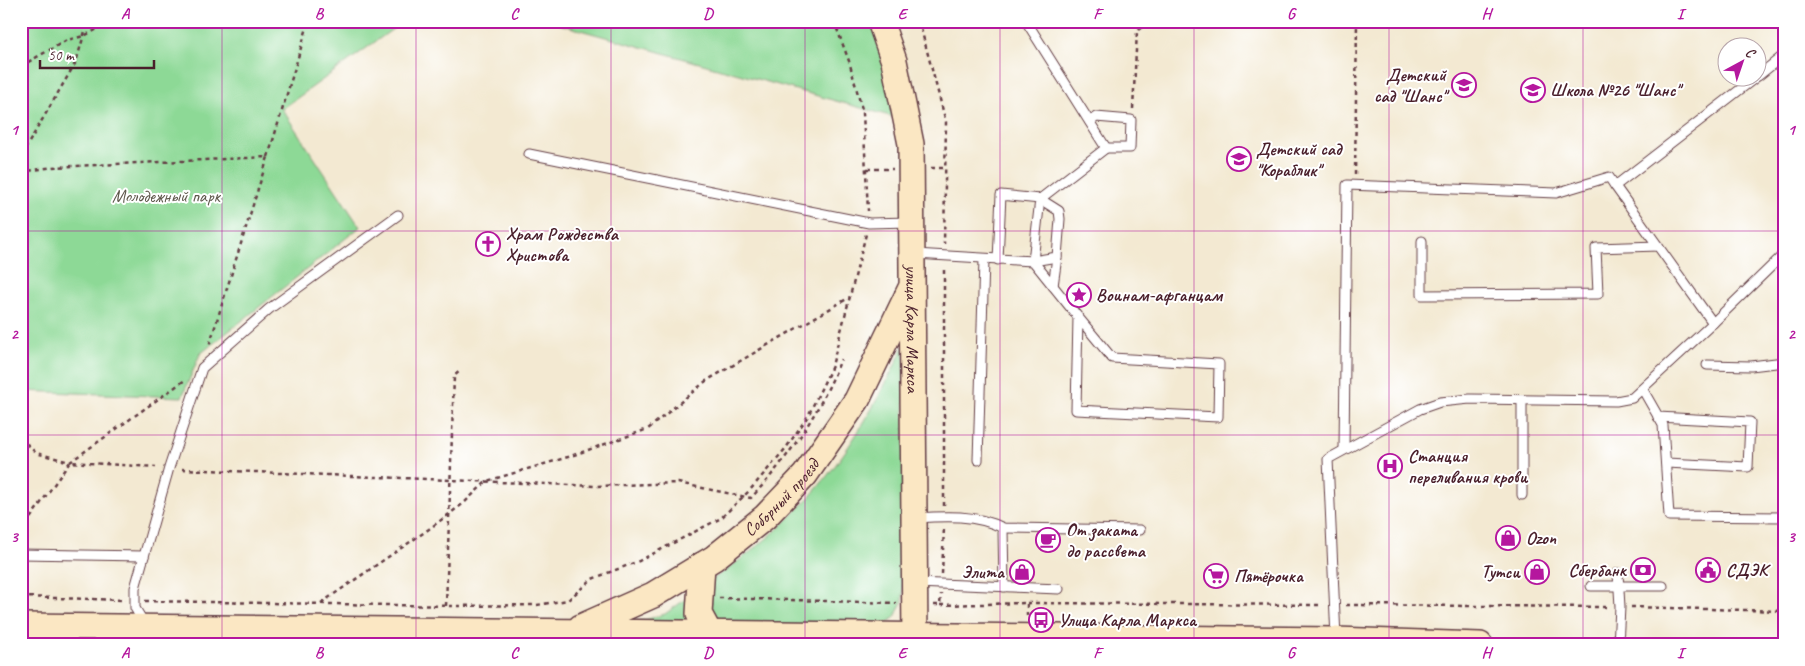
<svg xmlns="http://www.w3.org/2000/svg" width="1805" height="666" viewBox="0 0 1805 666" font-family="Caveat,sans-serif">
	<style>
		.green { fill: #8dd996; stroke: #6c7c60 }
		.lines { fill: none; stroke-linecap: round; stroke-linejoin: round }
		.lane-casing { stroke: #633d44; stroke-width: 11 }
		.secondary-casing { stroke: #633d44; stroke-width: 28 }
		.path { stroke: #633d44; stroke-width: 2.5; stroke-dasharray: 4 4; stroke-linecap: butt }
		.lane { stroke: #fff; stroke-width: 9 }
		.secondary { stroke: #fbe7c3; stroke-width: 25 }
		.grid { fill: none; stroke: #b5179e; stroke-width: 1; stroke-opacity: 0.55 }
		.labels { text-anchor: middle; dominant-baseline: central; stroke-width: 4; stroke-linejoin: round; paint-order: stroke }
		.poi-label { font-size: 18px; font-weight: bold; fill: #4a1f2b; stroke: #fff; text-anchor: start }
		.park-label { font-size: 18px; fill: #5e574b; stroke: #fff }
		.street-label { font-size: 18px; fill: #4a1f2b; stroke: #fff }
		.neatline { fill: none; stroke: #b5179e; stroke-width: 2 }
		.grid-label { font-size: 16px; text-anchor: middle; font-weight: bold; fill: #b5179e }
	</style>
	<rect width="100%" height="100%" fill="#fff"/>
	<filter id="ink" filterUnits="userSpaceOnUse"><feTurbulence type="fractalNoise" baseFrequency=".02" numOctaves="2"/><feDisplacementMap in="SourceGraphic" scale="10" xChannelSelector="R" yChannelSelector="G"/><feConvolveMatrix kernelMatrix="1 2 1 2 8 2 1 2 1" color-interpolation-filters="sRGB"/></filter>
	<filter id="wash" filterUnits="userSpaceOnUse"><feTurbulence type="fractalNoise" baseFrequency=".0096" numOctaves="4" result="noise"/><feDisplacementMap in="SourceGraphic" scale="20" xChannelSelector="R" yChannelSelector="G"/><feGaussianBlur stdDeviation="1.12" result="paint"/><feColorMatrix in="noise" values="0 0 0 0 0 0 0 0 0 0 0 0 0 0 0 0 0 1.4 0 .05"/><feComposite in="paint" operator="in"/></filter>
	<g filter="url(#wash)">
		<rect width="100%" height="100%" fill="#f3e9d2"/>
		<!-- green -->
		<g class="green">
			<path d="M21 21H404L282 109 360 227 200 354 182 397 21 391Z"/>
			<path d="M548 21H876L897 118Z"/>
			<path d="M905 344 903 600 895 617 882 627 728 628 712 619 710 581C809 515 855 450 905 344Z"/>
			<path d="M690 596 694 625 631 624 665 614Z"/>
		</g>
	</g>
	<g filter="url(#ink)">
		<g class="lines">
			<defs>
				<g id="lane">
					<path d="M1758 76 1784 55"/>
					<path d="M1090 122 1096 117 1131 120 1130 148H1106"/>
					<path d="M529 154 869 223 910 222"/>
					<path d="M1422 241V295L1598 294 1596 248 1658 246"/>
					<path d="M915 254 1033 261 1078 317 1076 410 1218 417 1219 364 1112 358 1078 317"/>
					<path d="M998 260 1001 195 1040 199 1033 261 1057 257 1060 219 1059 211 1040 199 1106 148 1026 21"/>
					<path d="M1053 286 1057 257"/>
					<path d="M1713 323 1784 254"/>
					<path d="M1707 365 1751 366 1784 362"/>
					<path d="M1643 390 1663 425 1669 516 1784 517"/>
					<path d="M1522 401V495"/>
					<path d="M1658 417 1750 422 1748 467 1666 463"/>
					<path d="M1344 449 1347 185 1556 193 1609 177 1615 186"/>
					<path d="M978 460 984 260"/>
					<path d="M915 518C945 516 976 514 1003 528L1140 530"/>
					<path d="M1003 528 1004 587"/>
					<path d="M21 554 144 556"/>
					<path d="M916 583 1059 589"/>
					<path d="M1591 586H1663"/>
					<path d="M144 623 135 608V588L169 468 202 368 269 309 398 215"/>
					<path d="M1336 638 1328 459 1420 409 1440 402 1470 399 1616 401 1632 398 1713 323 1615 186 1755 78"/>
					<path d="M1618 645 1620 607 1618 573"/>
				</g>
				<g id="secondary">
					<path id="s1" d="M880 21 894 61 911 144 915 642"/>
					<path d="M702 565 699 614 712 638"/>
					<path d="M21 626 1336 640 1480 645"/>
					<path id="s2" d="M581 627 653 595 714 558 765 517 805 475 857 400 910 290"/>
				</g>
			</defs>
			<!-- lane casing -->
			<use href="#lane" class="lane-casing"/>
			<!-- secondary casing -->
			<use href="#secondary" class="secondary-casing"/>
			<!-- path -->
			<g class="path">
				<path d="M834 21 849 61 863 113 868 211"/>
				<path d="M919 21 946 122 944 244"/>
				<path d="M21 66 67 40 84 36 113 21"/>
				<path d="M1133 109 1137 31 1149 21"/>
				<path d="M21 156 76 62 88 21"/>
				<path d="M268 157 309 21"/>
				<path d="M931 168H945"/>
				<path d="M867 169H893"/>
				<path d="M21 172 53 167 268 157 209 346"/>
				<path d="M1355 175 1357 21"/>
				<path d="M21 438 36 453 70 462 185 380"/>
				<path d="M182 469 596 486 678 483 751 498C790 456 820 412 841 359"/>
				<path d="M944 506V267"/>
				<path d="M21 531 70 462 156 467"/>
				<path d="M942 574 944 527"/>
				<path d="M21 597 125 600"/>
				<path d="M719 598 896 603"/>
				<path d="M145 601 454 606 537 605 568 600 592 579 639 561 721 518 750 490 786 448 808 416 832 366 866 234"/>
				<path d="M321 603 429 529 464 503 487 481 568 457 648 429 706 381 850 297"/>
				<path d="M1027 603 1323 605"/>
				<path d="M934 605H940L941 594"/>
				<path d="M940 605 1027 603V618"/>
				<path d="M1346 605 1608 607"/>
				<path d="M446 606 454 376 461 370"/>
				<path d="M1631 607 1784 611"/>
			</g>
			<!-- lane -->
			<use href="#lane" class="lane"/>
			<!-- secondary -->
			<use href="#secondary" class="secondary"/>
		</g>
	</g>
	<!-- grid -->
	<path class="grid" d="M222 21V645M416 21V645M611 21V645M805 21V645M1000 21V645M1194 21V645M1389 21V645M1583 21V645M21 231H1784M21 435H1784"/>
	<!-- icons -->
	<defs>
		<symbol id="school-ring" viewBox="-11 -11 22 22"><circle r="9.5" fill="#fff" stroke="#b5179e" stroke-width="1.5"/><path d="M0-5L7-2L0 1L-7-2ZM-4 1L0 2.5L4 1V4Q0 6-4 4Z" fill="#b5179e"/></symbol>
		<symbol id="church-ring" viewBox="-11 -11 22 22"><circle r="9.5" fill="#fff" stroke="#b5179e" stroke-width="1.5"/><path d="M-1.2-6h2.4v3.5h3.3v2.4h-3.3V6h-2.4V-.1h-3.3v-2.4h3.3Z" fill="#b5179e"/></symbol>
		<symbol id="sight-ring" viewBox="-11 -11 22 22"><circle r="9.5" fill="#fff" stroke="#b5179e" stroke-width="1.5"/><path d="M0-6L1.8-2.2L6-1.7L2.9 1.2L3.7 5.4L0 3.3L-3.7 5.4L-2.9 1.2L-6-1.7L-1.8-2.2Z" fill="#b5179e"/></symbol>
		<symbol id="hospital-ring" viewBox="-11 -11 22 22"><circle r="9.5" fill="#fff" stroke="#b5179e" stroke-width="1.5"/><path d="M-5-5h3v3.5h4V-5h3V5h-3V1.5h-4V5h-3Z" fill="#b5179e"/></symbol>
		<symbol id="shop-ring" viewBox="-11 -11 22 22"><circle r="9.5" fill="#fff" stroke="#b5179e" stroke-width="1.5"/><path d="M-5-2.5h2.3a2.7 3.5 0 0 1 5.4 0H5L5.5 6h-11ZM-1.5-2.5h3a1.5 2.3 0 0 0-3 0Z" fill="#b5179e"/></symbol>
		<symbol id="cafe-ring" viewBox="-11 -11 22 22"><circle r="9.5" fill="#fff" stroke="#b5179e" stroke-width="1.5"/><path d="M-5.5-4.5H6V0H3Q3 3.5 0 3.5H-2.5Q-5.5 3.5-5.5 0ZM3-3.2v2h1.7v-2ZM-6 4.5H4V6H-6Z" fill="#b5179e"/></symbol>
		<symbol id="bank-ring" viewBox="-11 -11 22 22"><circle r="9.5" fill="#fff" stroke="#b5179e" stroke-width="1.5"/><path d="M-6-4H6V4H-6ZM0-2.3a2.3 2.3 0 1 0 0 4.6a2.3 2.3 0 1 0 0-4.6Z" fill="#b5179e"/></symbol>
		<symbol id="civic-ring" viewBox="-11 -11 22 22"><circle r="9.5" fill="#fff" stroke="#b5179e" stroke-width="1.5"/><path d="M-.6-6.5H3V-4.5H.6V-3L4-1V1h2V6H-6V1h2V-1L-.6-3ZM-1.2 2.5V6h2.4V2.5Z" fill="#b5179e"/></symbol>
		<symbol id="supermarket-ring" viewBox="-11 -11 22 22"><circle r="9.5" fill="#fff" stroke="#b5179e" stroke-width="1.5"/><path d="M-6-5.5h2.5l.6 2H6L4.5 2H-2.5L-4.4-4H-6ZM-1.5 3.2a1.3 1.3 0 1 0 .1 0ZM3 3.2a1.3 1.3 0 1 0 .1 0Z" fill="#b5179e"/></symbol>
		<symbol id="bus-ring" viewBox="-11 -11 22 22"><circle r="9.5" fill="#fff" stroke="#b5179e" stroke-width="1.5"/><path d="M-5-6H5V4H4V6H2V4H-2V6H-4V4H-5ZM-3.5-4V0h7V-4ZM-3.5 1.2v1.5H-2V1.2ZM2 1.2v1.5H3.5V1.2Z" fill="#b5179e"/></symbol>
	</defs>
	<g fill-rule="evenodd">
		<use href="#school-ring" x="1450" y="71" width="28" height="28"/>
		<use href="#school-ring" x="1519" y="76" width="28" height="28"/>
		<use href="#school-ring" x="1225" y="145" width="28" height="28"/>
		<use href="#church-ring" x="474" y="230" width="28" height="28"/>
		<use href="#sight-ring" x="1065" y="281" width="28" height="28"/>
		<use href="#hospital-ring" x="1376" y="452" width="28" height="28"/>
		<use href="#shop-ring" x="1494" y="524" width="28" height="28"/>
		<use href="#cafe-ring" x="1034" y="526" width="28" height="28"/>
		<use href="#bank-ring" x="1629" y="556" width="28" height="28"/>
		<use href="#civic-ring" x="1694" y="556" width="28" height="28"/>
		<use href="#shop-ring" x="1008" y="558" width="28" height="28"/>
		<use href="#shop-ring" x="1523" y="558" width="28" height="28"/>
		<use href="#supermarket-ring" x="1202" y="562" width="28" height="28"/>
		<use href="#bus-ring" x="1027" y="606" width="28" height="28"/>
	</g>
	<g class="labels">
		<!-- poi labels -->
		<g class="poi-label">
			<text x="1446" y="75" text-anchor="end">Детский<tspan x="1446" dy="21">сад "Шанс"</tspan></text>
			<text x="1550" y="90">Школа №26 "Шанс"</text>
			<text x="1256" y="149">Детский сад<tspan x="1256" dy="21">"Кораблик"</tspan></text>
			<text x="506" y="234">Храм Рождества<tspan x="506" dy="21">Христова</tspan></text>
			<text x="1096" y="295">Воинам-афганцам</text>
			<text x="1408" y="456">Станция<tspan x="1408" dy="21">переливания крови</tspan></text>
			<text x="1066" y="530">От заката<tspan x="1066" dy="21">до рассвета</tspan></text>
			<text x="1526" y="538">Ozon</text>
			<text x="1626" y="570" text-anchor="end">Сбербанк</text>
			<text x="1726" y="570">СДЭК</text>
			<text x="1004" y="572" text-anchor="end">Элита</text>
			<text x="1520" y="572" text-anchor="end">Тутси</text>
			<text x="1234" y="576">Пятёрочка</text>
			<text x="1058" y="620">Улица Карла Маркса</text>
		</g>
		<!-- park labels -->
		<g class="park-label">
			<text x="166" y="196">Молодежный парк</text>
		</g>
		<!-- street labels -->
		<g class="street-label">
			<text stroke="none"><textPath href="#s1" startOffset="312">улица Карла Маркса</textPath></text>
			<text stroke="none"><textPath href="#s2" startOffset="241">Соборный проезд</textPath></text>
		</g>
	</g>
	<!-- margin -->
	<rect width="1805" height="666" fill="none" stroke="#fff" stroke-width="55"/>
	<!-- north arrow -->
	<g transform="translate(1742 62) rotate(40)"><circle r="24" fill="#ffffff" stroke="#b7a5aa"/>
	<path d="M0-4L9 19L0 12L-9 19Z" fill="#b5179e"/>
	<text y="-8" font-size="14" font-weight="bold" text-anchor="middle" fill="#4a1f2b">С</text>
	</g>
	<!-- scale -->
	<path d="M40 60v8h114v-8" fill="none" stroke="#4a1f2b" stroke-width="2.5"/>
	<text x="48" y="60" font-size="15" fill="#4a1f2b" stroke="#ffffff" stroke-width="4" paint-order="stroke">50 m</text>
	<rect x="28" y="28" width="1750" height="610" class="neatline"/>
	<g class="grid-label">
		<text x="125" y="19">A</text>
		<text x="319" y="19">B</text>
		<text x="514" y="19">C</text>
		<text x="708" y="19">D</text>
		<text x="902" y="19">E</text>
		<text x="1097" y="19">F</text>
		<text x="1291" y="19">G</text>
		<text x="1486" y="19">H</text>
		<text x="1680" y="19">I</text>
		<text x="14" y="135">1</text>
		<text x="1791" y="135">1</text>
		<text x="14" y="339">2</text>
		<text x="1791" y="339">2</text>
		<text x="14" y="542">3</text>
		<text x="1791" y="542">3</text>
		<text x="125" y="658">A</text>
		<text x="319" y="658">B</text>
		<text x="514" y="658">C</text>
		<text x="708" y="658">D</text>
		<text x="902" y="658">E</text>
		<text x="1097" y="658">F</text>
		<text x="1291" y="658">G</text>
		<text x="1486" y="658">H</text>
		<text x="1680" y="658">I</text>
	</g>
</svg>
